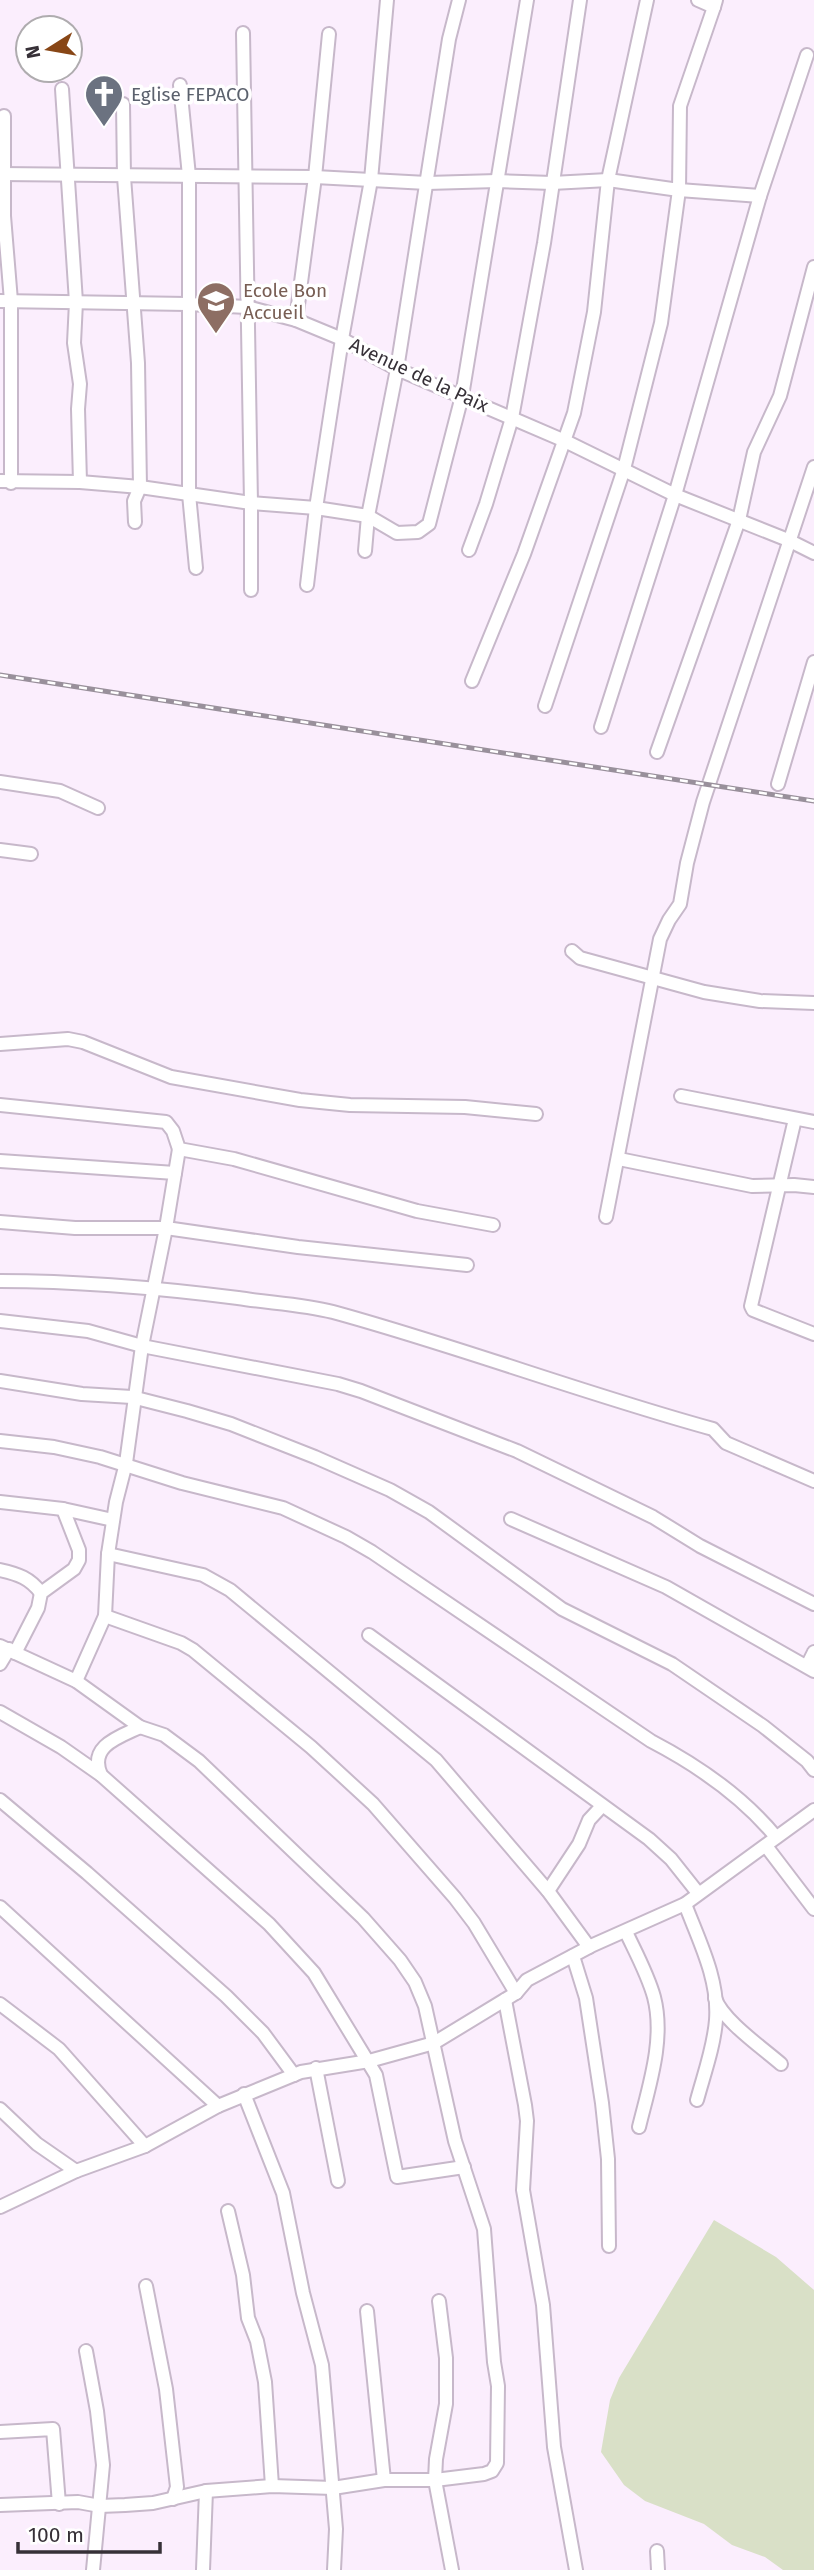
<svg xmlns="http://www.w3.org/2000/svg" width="814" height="2570" viewBox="0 0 814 2570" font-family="'Fira Sans',sans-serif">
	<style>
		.green { fill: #d9e0c7 }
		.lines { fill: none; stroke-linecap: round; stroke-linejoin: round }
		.minor-casing { stroke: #c7b8ca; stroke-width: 16 }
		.minor { stroke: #fff; stroke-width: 12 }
		.rail-casing { stroke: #99909b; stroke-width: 5 }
		.rail { stroke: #fff; stroke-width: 2.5; stroke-dasharray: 8; stroke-linecap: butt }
		.labels { text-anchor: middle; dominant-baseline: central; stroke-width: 7; stroke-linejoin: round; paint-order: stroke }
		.worship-label { font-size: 19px; fill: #5b616d; stroke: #fff; text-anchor: start }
		.education-label { font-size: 19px; fill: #785e54; stroke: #fff; text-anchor: start }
		.street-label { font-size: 19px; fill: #363037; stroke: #fff }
	</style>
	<rect width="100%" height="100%" fill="#fbeefd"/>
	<!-- green -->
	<path class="green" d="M714 2220 776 2257 814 2290V2570H783L765 2557 732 2545 704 2524 645 2501 624 2485 601 2452 610 2400 619 2378Z"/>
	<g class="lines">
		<defs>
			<g id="minor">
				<path d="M698 0 714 7 716 0"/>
				<path d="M243 33 251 503V590"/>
				<path d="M180 85 189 176V494L196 568"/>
				<path d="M62 89 76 302 74 343 80 384 78 409 80 482"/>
				<path d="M123 104 124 177 138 363 140 487 134 501 135 522"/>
				<path d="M4 116V216L11 301V483"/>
				<path d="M0 174 315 177 427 183 497 181 552 183 608 180 679 190 760 196"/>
				<path d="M0 301 187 304 247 307 296 320 342 339 397 369 565 441 675 495 788 540 814 553"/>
				<path d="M296 320 315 177 329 34"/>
				<path d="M0 481 80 482 140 487 251 503 316 508 368 516 397 533 418 532 429 524 462 396 527 0"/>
				<path d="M469 550 486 504 512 418 544 243 580 0"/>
				<path d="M365 551 368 516 397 369 449 39 459 0"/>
				<path d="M307 585 316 508 342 339 371 180 387 0"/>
				<path d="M472 681 524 554 574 413 594 312 608 180 647 0"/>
				<path d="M545 706 624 469 661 323 679 190 680 106 714 7"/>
				<path d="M601 727 675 495 760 196 807 55"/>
				<path d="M657 752 739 520 754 452 780 396 814 267"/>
				<path d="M0 782 60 791 98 808"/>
				<path d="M778 784 814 662"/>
				<path d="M0 850 31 854"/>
				<path d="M572 951 580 958 704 992 760 1001 814 1003"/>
				<path d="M0 1044 68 1039 83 1042 171 1077 300 1100 350 1105 465 1107 536 1114"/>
				<path d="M681 1096 814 1122"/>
				<path d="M0 1105 166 1122 173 1131 179 1149 234 1159 417 1211 493 1225"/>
				<path d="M795 1119 751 1306 753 1310 814 1334"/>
				<path d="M619 1159 752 1186 794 1185 814 1187"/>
				<path d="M0 1161 175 1173"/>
				<path d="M606 1217 660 939 669 920 680 904 687 863 703 802 814 467"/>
				<path d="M0 1222 75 1228H166L298 1247 467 1265"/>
				<path d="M0 1281C80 1281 159 1288 238 1298 269 1303 302 1304 333 1312 461 1347 585 1394 713 1429L726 1443 814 1481"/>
				<path d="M0 1321 88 1331 142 1346 338 1384 361 1391 517 1451 653 1517 700 1546 814 1604"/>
				<path d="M0 1381 82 1394 132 1397 187 1411 231 1424 315 1457 390 1490 429 1512 562 1609 672 1664 763 1726 807 1761 814 1770"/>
				<path d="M0 1441 54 1447 100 1457 182 1483 283 1508 346 1537 372 1552 651 1741C697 1765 743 1797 776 1837"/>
				<path d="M0 1502 63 1509 113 1520"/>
				<path d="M511 1519 666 1587 814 1671"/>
				<path d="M108 1554 203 1575 230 1590 436 1760 548 1891 589 1947"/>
				<path d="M0 1570C18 1574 30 1578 41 1593"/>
				<path d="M105 1616 181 1643 193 1650 311 1747 373 1804 455 1898 474 1923 516 1993"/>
				<path d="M369 1635 649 1839 671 1859 698 1893"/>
				<path d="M0 1646 76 1681 140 1727 164 1735 199 1761 363 1918 400 1960 415 1982 425 2006 455 2141 484 2229 494 2362 498 2386 497 2463 492 2471 484 2474 435 2480H384L333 2488 272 2486 206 2491 153 2503 125 2505 100 2506 78 2502 0 2505"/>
				<path d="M15 1653 38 1608 41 1593 74 1569 79 1560V1550L63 1509"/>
				<path d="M0 1664 9 1649"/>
				<path d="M807 1666 814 1652"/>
				<path d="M76 1681 105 1616 108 1554 116 1502 126 1463 142 1346 166 1228 179 1149"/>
				<path d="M0 1712 61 1747 101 1775 269 1924 314 1973 376 2075 397 2177 464 2167"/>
				<path d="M101 1775C88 1746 119 1737 140 1727"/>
				<path d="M0 1800 87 1873 226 1996 263 2033 294 2075"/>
				<path d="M766 1846 814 1909"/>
				<path d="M548 1891 579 1844 589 1820 602 1806"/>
				<path d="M685 1904C699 1941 719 1979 716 2020 714 2047 704 2074 697 2100"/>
				<path d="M0 1907 218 2106"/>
				<path d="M626 1932C636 1953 648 1975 654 1997 665 2039 649 2086 639 2127"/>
				<path d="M573 1956 586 1998 602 2103 608 2159 609 2246"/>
				<path d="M715 1998C722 2020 764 2049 781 2064"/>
				<path d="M505 2000 525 2105 527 2121 523 2190 543 2305 554 2447 576 2570"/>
				<path d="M0 2004 59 2049 145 2146"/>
				<path d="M316 2068 338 2181"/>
				<path d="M244 2094 283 2193 303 2293 322 2365 336 2529 334 2570"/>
				<path d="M0 2109 37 2144 76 2171"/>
				<path d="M0 2207 76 2171 145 2146 218 2106 301 2072 369 2061 434 2043 516 1993 527 1980 593 1945 685 1904 814 1810"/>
				<path d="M228 2211 243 2275 248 2318 257 2341 265 2382 272 2486"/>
				<path d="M146 2286 166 2389 177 2487 173 2499"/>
				<path d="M439 2301 446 2358V2404L436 2459 435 2480 452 2570"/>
				<path d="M367 2311 384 2480"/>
				<path d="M86 2351 97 2411 103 2465 93 2570"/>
				<path d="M0 2432 53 2429 59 2504"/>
				<path d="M657 2551 658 2570"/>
				<path d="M203 2570 206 2491"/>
			</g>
		</defs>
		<!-- minor casing -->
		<use href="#minor" class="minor-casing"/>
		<!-- minor -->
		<use href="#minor" class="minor"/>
		<defs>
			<path id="rail" d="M0 675 814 801"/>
		</defs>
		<!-- rail casing -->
		<use href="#rail" class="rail-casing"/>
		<!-- rail -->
		<use href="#rail" class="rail"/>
	</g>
	<!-- icons -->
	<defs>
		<symbol id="church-pin" viewBox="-11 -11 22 30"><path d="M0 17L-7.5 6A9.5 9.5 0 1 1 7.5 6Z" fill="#6b7280" stroke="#fff"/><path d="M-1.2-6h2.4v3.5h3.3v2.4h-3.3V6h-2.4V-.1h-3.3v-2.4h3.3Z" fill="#fff"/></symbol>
		<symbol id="school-pin" viewBox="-11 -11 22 30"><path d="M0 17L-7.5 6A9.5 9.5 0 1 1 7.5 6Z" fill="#8d6e63" stroke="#fff"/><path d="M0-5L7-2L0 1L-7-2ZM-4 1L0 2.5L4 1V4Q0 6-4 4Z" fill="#fff"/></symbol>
	</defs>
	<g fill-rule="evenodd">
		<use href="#church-pin" x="82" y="72" width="44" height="60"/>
		<use href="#school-pin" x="194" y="279" width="44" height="60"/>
	</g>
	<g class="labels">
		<!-- worship labels -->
		<g class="worship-label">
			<text x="131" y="94">Eglise FEPACO</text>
		</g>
		<!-- education labels -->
		<g class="education-label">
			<text x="243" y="290">Ecole Bon<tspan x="243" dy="22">Accueil</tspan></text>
		</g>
		<!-- street labels -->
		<g class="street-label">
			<text transform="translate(419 375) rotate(25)">Avenue de la Paix</text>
		</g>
	</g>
	<!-- north arrow -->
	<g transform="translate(49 49) rotate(259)"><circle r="33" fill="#ffffff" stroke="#afacaf" stroke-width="2"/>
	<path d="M0-5L12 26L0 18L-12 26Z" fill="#884616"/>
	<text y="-10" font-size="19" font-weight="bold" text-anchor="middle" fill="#363037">N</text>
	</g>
	<!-- scale -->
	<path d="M18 2542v10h142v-10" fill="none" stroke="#363037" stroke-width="3.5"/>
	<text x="28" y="2542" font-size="21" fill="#363037" stroke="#ffffff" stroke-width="5" paint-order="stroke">100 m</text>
</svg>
